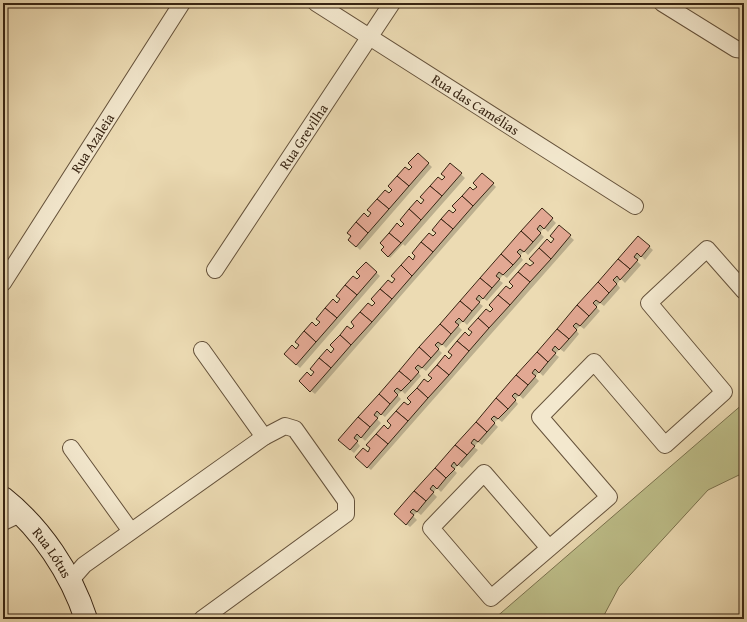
<svg xmlns="http://www.w3.org/2000/svg" width="747" height="622" viewBox="0 0 747 622" font-family="'Gentium Book Plus',serif">
	<style>
		.green { fill: #bdbe89; stroke: #7a724e }
		.shadow { fill: #0003 }
		.building { fill: #e2a893; stroke: #382513 }
		.lines { fill: none; stroke-linecap: round; stroke-linejoin: round }
		.street-casing { stroke: #65523b; stroke-width: 18 }
		.secondary-casing { stroke: #382513; stroke-width: 24 }
		.street { stroke: #f3e8ce; stroke-width: 16 }
		.secondary { stroke: #f3e8ce; stroke-width: 22 }
		.labels { text-anchor: middle; dominant-baseline: central; stroke-width: 3; stroke-linejoin: round; paint-order: stroke }
		.street-label { font-size: 14px; fill: #382513; stroke: #f3e8ce }
	</style>
	<rect width="100%" height="100%" fill="#ecdbb3"/>
	<filter id="stains"><feTurbulence type="fractalNoise" baseFrequency=".005" numOctaves="4"/><feColorMatrix values="0 0 0 0 .2 0 0 0 0 .09 0 0 0 0 .02 0 0 0 .5 -.17"/></filter>
	<radialGradient id="worn" r=".72"><stop offset=".6" stop-color="#630" stop-opacity="0"/><stop offset="1" stop-color="#630" stop-opacity=".3"/></radialGradient>
	<!-- green -->
	<path class="green" d="M744 403V486L739 475 708 490 619 587 602 619H494Z"/>
	<!-- shadow -->
	<g class="shadow">
		<path d="M418 154 432 167 360 250 353 243 368 218 413 167Z"/>
		<path d="M450 164 465 178 405 246 403 244 390 258 382 250 446 177Z"/>
		<path d="M493 184 496 187 315 394 304 385 473 192Z"/>
		<path d="M542 209 556 223 548 232 544 228 540 233 544 237 528 255 524 251 520 256 523 260 507 278 503 275 499 280 503 283 487 301 483 298 479 303 483 306 467 325 463 321 458 326 462 330 446 348 442 344 438 349 442 353 426 371 422 368 418 372 421 376 405 394 402 391 397 395 401 399 385 417 381 414 377 419 381 423 365 441 361 437 357 442 360 446 354 453 343 444Z"/>
		<path d="M559 227 574 240 371 470 360 461 551 244 555 240Z"/>
		<path d="M638 237 653 250 645 260 641 256 637 261 641 265 625 283 621 279 617 284 620 288 604 306 600 303 596 307 600 311 584 329 580 326 576 330 579 334 564 352 560 349 555 354 559 357 543 376 539 372 535 377 539 381 523 399 519 395 515 400 518 404 502 422 498 419 494 423 498 427 482 445 478 442 474 447 478 450 462 468 458 465 454 470 457 473 441 492 437 488 433 493 437 497 421 515 417 512 413 516 417 520 410 527 399 518Z"/>
		<path d="M366 263 380 276 300 368 289 358 361 276Z"/>
	</g>
	<!-- building -->
	<g class="building">
		<path d="M418 153 429 163 409 186 397 176 405 167 409 170 412 167 408 163Z"/>
		<path d="M450 163 462 173 442 196 430 186 438 177 442 180 445 177 441 174Z"/>
		<path d="M482 173 494 183 473 206 462 196 470 187 473 190 477 187 473 183Z"/>
		<path d="M397 176 409 186 389 209 377 199 385 190 389 193 392 190 388 186Z"/>
		<path d="M430 186 442 196 421 220 409 209 417 200 421 204 424 200 420 197Z"/>
		<path d="M462 196 473 206 453 229 441 219 449 210 453 213 456 210 452 206Z"/>
		<path d="M377 199 389 209 368 233 356 222 364 213 368 217 371 213 367 210Z"/>
		<path d="M542 208 553 218 544 229 540 225 537 229 541 233 533 242 521 231Z"/>
		<path d="M409 209 421 220 401 243 389 233 397 223 401 227 404 224 400 220Z"/>
		<path d="M441 219 453 229 433 252 421 242 429 233 433 236 436 233 432 230Z"/>
		<path d="M356 222 368 233 356 247 348 240 351 236 347 233Z"/>
		<path d="M559 225 571 235 551 259 539 248 547 239 551 243 554 239 550 236Z"/>
		<path d="M521 231 533 242 524 252 520 249 517 252 521 256 513 265 501 254Z"/>
		<path d="M389 233 401 243 388 257 381 250 384 247 380 243Z"/>
		<path d="M638 236 650 246 641 257 637 253 634 257 638 260 630 269 618 259Z"/>
		<path d="M421 242 433 252 412 276 401 265 409 256 413 260 415 256 412 253Z"/>
		<path d="M539 248 551 259 530 282 518 272 526 263 530 266 534 263 529 259Z"/>
		<path d="M501 254 513 265 503 275 499 272 496 276 500 279 492 288 480 278Z"/>
		<path d="M618 259 630 269 620 280 617 276 613 280 617 284 609 293 598 282Z"/>
		<path d="M366 262 377 272 357 295 345 285 353 276 357 279 360 276 356 272Z"/>
		<path d="M401 265 412 276 392 299 380 289 388 280 392 283 395 279 391 276Z"/>
		<path d="M518 272 530 282 510 305 498 295 506 286 510 289 513 286 509 282Z"/>
		<path d="M480 278 492 288 483 299 479 295 476 299 480 302 472 311 460 301Z"/>
		<path d="M598 282 609 293 600 303 596 300 593 303 597 307 589 316 577 305Z"/>
		<path d="M345 285 357 295 337 318 325 308 333 299 337 303 340 299 336 296Z"/>
		<path d="M380 289 392 299 372 322 360 312 368 303 372 306 375 303 371 299Z"/>
		<path d="M498 295 510 305 489 328 478 318 486 309 490 312 493 309 489 305Z"/>
		<path d="M460 301 472 311 463 322 459 318 455 322 459 325 451 334 440 324Z"/>
		<path d="M577 305 589 316 580 326 576 323 573 326 577 330 569 339 557 329Z"/>
		<path d="M325 308 337 318 316 342 304 331 312 322 316 326 320 322 316 319Z"/>
		<path d="M360 312 372 322 351 345 340 335 347 326 351 329 354 326 351 322Z"/>
		<path d="M478 318 489 328 469 351 457 341 465 332 469 336 472 332 468 329Z"/>
		<path d="M440 324 451 334 442 345 438 342 435 345 439 349 431 358 419 347Z"/>
		<path d="M557 329 569 339 559 350 555 346 552 350 556 353 548 362 537 352Z"/>
		<path d="M304 331 316 342 296 365 284 354 292 345 296 349 299 345 295 342Z"/>
		<path d="M340 335 351 345 331 368 319 358 327 349 331 353 334 349 330 345Z"/>
		<path d="M457 341 469 351 449 375 437 365 445 355 449 359 452 355 448 352Z"/>
		<path d="M419 347 431 358 422 368 418 365 415 368 419 372 411 381 399 371Z"/>
		<path d="M537 352 548 362 539 373 535 369 532 373 536 376 528 385 516 375Z"/>
		<path d="M319 358 331 368 310 392 299 381 307 372 311 376 314 372 310 369Z"/>
		<path d="M437 365 449 375 428 398 417 388 424 379 428 382 432 378 428 375Z"/>
		<path d="M399 371 411 381 401 391 397 388 394 391 398 395 390 404 379 394Z"/>
		<path d="M516 375 528 385 519 396 515 393 512 396 516 400 508 409 496 398Z"/>
		<path d="M417 388 428 398 408 421 396 411 404 402 408 405 411 402 407 398Z"/>
		<path d="M379 394 390 404 381 415 377 411 374 415 378 418 370 427 358 417Z"/>
		<path d="M496 398 508 409 498 419 494 416 491 419 495 423 487 432 476 422Z"/>
		<path d="M396 411 408 421 388 444 376 434 384 425 388 429 391 425 387 421Z"/>
		<path d="M358 417 370 427 361 438 357 434 354 438 358 441 350 450 338 440Z"/>
		<path d="M476 422 487 432 478 442 474 439 471 443 475 446 467 455 455 445Z"/>
		<path d="M376 434 388 444 367 468 355 457 363 448 368 452 370 448 366 445Z"/>
		<path d="M455 445 467 455 457 466 454 462 451 466 455 469 446 478 435 468Z"/>
		<path d="M435 468 446 478 437 489 433 485 430 489 434 492 426 501 414 491Z"/>
		<path d="M414 491 426 501 417 512 413 509 410 512 414 515 406 525 394 514Z"/>
	</g>
	<g class="lines">
		<defs>
			<g id="street">
				<path id="s1" d="M316 3 635 206"/>
				<path d="M662 3 736 49 744 50"/>
				<path id="s2" d="M215 270 392 3"/>
				<path id="s3" d="M3 283 182 3"/>
				<path d="M202 350 264 437"/>
				<path d="M71 448 130 530"/>
				<path d="M3 522 22 513"/>
				<path d="M549 548 484 473 431 528 491 598 609 497 540 417 594 362 665 445 724 392 649 303 707 249 744 291"/>
				<path d="M70 581 84 565 264 437 285 426 295 429 346 501V514L202 619"/>
			</g>
			<g id="secondary">
				<path id="s4" d="M3 498C41 528 71 573 86 619"/>
			</g>
		</defs>
		<!-- street casing -->
		<use href="#street" class="street-casing"/>
		<!-- secondary casing -->
		<use href="#secondary" class="secondary-casing"/>
		<!-- street -->
		<use href="#street" class="street"/>
		<!-- secondary -->
		<use href="#secondary" class="secondary"/>
	</g>
	<g class="labels">
		<!-- street labels -->
		<g class="street-label">
			<text stroke="none"><textPath href="#s1" startOffset="189">Rua das Camélias</textPath></text>
			<text stroke="none"><textPath href="#s2" startOffset="160">Rua Grevilha</textPath></text>
			<text stroke="none"><textPath href="#s3" startOffset="166">Rua Azaleia</textPath></text>
			<text stroke="none"><textPath href="#s4" startOffset="74">Rua Lótus</textPath></text>
		</g>
	</g>
	<!-- margin -->
	<rect width="747" height="622" fill="none" stroke="#ecdbb3" stroke-width="16"/>
	<rect x="4" y="4" width="739" height="614" fill="none" stroke="#382513" stroke-width="2"/>
	<rect x="8" y="8" width="731" height="606" fill="none" stroke="#382513"/>
	<rect width="100%" height="100%" filter="url(#stains)"/>
	<rect width="100%" height="100%" fill="url(#worn)"/>
</svg>
